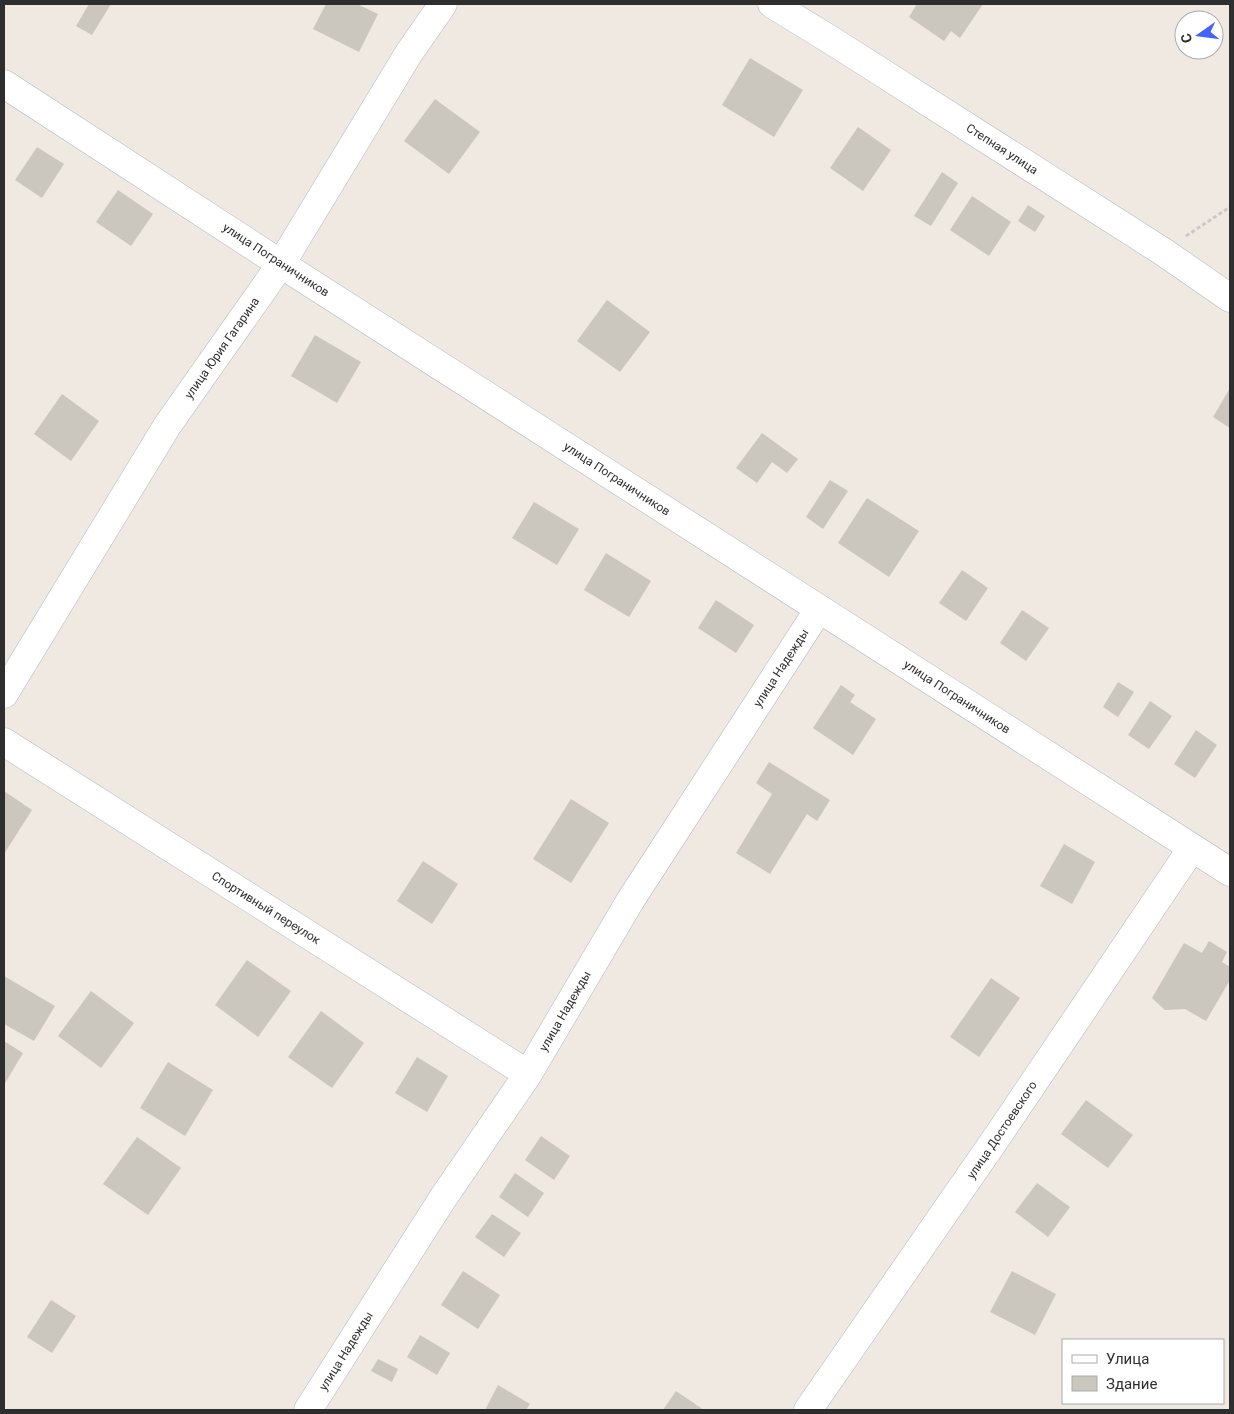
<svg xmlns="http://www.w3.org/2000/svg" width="1234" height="1414" viewBox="0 0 1234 1414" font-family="Roboto,sans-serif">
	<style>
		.building { fill: #cbc7bf }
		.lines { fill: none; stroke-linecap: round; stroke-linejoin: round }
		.minor-casing { stroke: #b4b7c1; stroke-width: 29 }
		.path { stroke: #c9c9c9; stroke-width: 3; stroke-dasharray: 4 2.5; stroke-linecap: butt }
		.minor { stroke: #fff; stroke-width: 28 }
		.labels { text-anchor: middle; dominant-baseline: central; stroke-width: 5; stroke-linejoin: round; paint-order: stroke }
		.street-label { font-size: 12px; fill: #2e2e2e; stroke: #fff }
	</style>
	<rect width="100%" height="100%" fill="#efe9e1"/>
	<!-- building -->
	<g class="building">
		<path d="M89 4H111L92 35 76 26Z"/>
		<path d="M326 4H357L378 14 359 52 313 29Z"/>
		<path d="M917 4H983L960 38 951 31 944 41 909 17Z"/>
		<path d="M750 58 803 90 774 137 722 105Z"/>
		<path d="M435 99 480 132 449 174 404 141Z"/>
		<path d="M858 127 891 150 863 191 830 168Z"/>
		<path d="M37 147 64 164 42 198 15 180Z"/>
		<path d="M942 172 958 183 931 226 914 216Z"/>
		<path d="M118 190 153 214 131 246 96 222Z"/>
		<path d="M972 196 1011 222 989 256 950 230Z"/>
		<path d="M1028 205 1045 216 1035 232 1018 221Z"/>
		<path d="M607 300 650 332 620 372 577 341Z"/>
		<path d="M315 335 361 362 337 403 291 376Z"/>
		<path d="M1230 388V428L1213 417Z"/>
		<path d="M62 394 99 421 71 461 34 434Z"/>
		<path d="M762 433 798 459 787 473 772 462 757 483 736 468Z"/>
		<path d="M830 480 848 491 823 529 806 517Z"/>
		<path d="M867 498 919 531 889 577 838 543Z"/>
		<path d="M534 502 579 529 557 565 512 538Z"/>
		<path d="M606 553 651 581 629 617 584 590Z"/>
		<path d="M962 570 988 588 966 621 939 603Z"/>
		<path d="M716 600 754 625 736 653 698 628Z"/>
		<path d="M1022 610 1049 628 1026 661 1000 643Z"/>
		<path d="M1118 682 1134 692 1118 717 1103 707Z"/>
		<path d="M841 685 855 695 850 702 876 719 853 755 813 728Z"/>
		<path d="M1150 701 1172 716 1149 749 1128 735Z"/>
		<path d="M1196 730 1217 745 1195 778 1174 764Z"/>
		<path d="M769 762 830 800 817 821 807 814 770 874 736 853 772 794 756 783Z"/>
		<path d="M4 791 32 810 4 854Z"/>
		<path d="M571 799 609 823 571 883 533 859Z"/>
		<path d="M1064 844 1095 862 1072 904 1040 886Z"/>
		<path d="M423 861 458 884 432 924 397 901Z"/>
		<path d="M1209 941 1227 952 1222 962 1230 967V980L1206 1021 1185 1009 1165 1010 1152 998 1184 943 1202 953Z"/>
		<path d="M247 960 291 991 258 1037 215 1005Z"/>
		<path d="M4 976 55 1006 34 1041 4 1024Z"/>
		<path d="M991 978 1020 998 979 1057 950 1037Z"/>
		<path d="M91 991 134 1023 101 1068 58 1036Z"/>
		<path d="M321 1011 364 1043 332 1088 288 1057Z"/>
		<path d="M4 1041 23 1053 4 1085Z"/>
		<path d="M417 1057 448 1076 427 1112 395 1093Z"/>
		<path d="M168 1062 213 1090 185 1136 140 1108Z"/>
		<path d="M1086 1100 1133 1135 1108 1168 1061 1134Z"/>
		<path d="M541 1136 570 1156 554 1180 525 1160Z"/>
		<path d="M137 1137 181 1168 148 1215 103 1184Z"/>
		<path d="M515 1173 544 1193 528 1217 499 1197Z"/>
		<path d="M1037 1183 1070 1207 1048 1237 1015 1212Z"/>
		<path d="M492 1214 521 1233 504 1257 475 1237Z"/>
		<path d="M463 1271 500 1295 478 1329 441 1305Z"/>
		<path d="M1012 1271 1056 1294 1035 1335 990 1312Z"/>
		<path d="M51 1300 76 1316 52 1353 27 1337Z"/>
		<path d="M420 1335 450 1353 437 1375 407 1357Z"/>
		<path d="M378 1359 398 1369 392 1382 371 1371Z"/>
		<path d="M498 1385 530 1404 526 1410H485Z"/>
		<path d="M676 1391 704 1410H663Z"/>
	</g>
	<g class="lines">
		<defs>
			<g id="minor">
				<path d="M772 4 834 42 1162 251 1230 298"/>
				<path d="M4 84 281 264 1230 872"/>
				<path d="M4 694 167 426 281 264 409 53 443 4"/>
				<path d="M4 742 528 1074"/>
				<path d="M308 1410 443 1198 528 1074 630 901 819 609"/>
				<path d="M808 1410 999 1134 1192 848"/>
			</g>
		</defs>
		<!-- minor casing -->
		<use href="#minor" class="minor-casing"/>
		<!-- path -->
		<path class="path" d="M1186 236 1230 207"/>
		<!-- minor -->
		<use href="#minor" class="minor"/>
	</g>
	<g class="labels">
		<!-- street labels -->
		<g class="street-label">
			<text transform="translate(1002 149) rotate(33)">Степная улица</text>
			<text transform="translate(276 260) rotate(33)">улица Пограничников</text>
			<text transform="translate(222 348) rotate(-55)">улица Юрия Гагарина</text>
			<text transform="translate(617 479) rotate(33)">улица Пограничников</text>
			<text transform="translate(781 668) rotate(-57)">улица Надежды</text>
			<text transform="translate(957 697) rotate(33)">улица Пограничников</text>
			<text transform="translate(266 908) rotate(32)">Спортивный переулок</text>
			<text transform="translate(565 1011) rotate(-60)">улица Надежды</text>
			<text transform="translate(1002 1130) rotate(-56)">улица Достоевского</text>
			<text transform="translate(346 1351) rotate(-58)">улица Надежды</text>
		</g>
	</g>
	<!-- border -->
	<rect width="1234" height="1414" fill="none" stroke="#2e2e2e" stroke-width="10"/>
	<!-- legend -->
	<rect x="1062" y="1339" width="162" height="65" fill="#ffffff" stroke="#ababab"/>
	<rect x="1072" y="1355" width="25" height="8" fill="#ffffff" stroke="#ababab"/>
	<text x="1106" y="1364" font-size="15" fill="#2e2e2e">Улица</text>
	<rect x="1072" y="1376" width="25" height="15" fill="#cbc7bf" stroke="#ababab"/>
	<text x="1106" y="1389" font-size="15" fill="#2e2e2e">Здание</text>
	<!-- north arrow -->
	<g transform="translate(1199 35) rotate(256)"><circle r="24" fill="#ffffff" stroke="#ababab"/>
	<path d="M0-4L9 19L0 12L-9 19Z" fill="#4264fb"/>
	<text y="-8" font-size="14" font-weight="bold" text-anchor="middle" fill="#2e2e2e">С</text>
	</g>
</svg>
